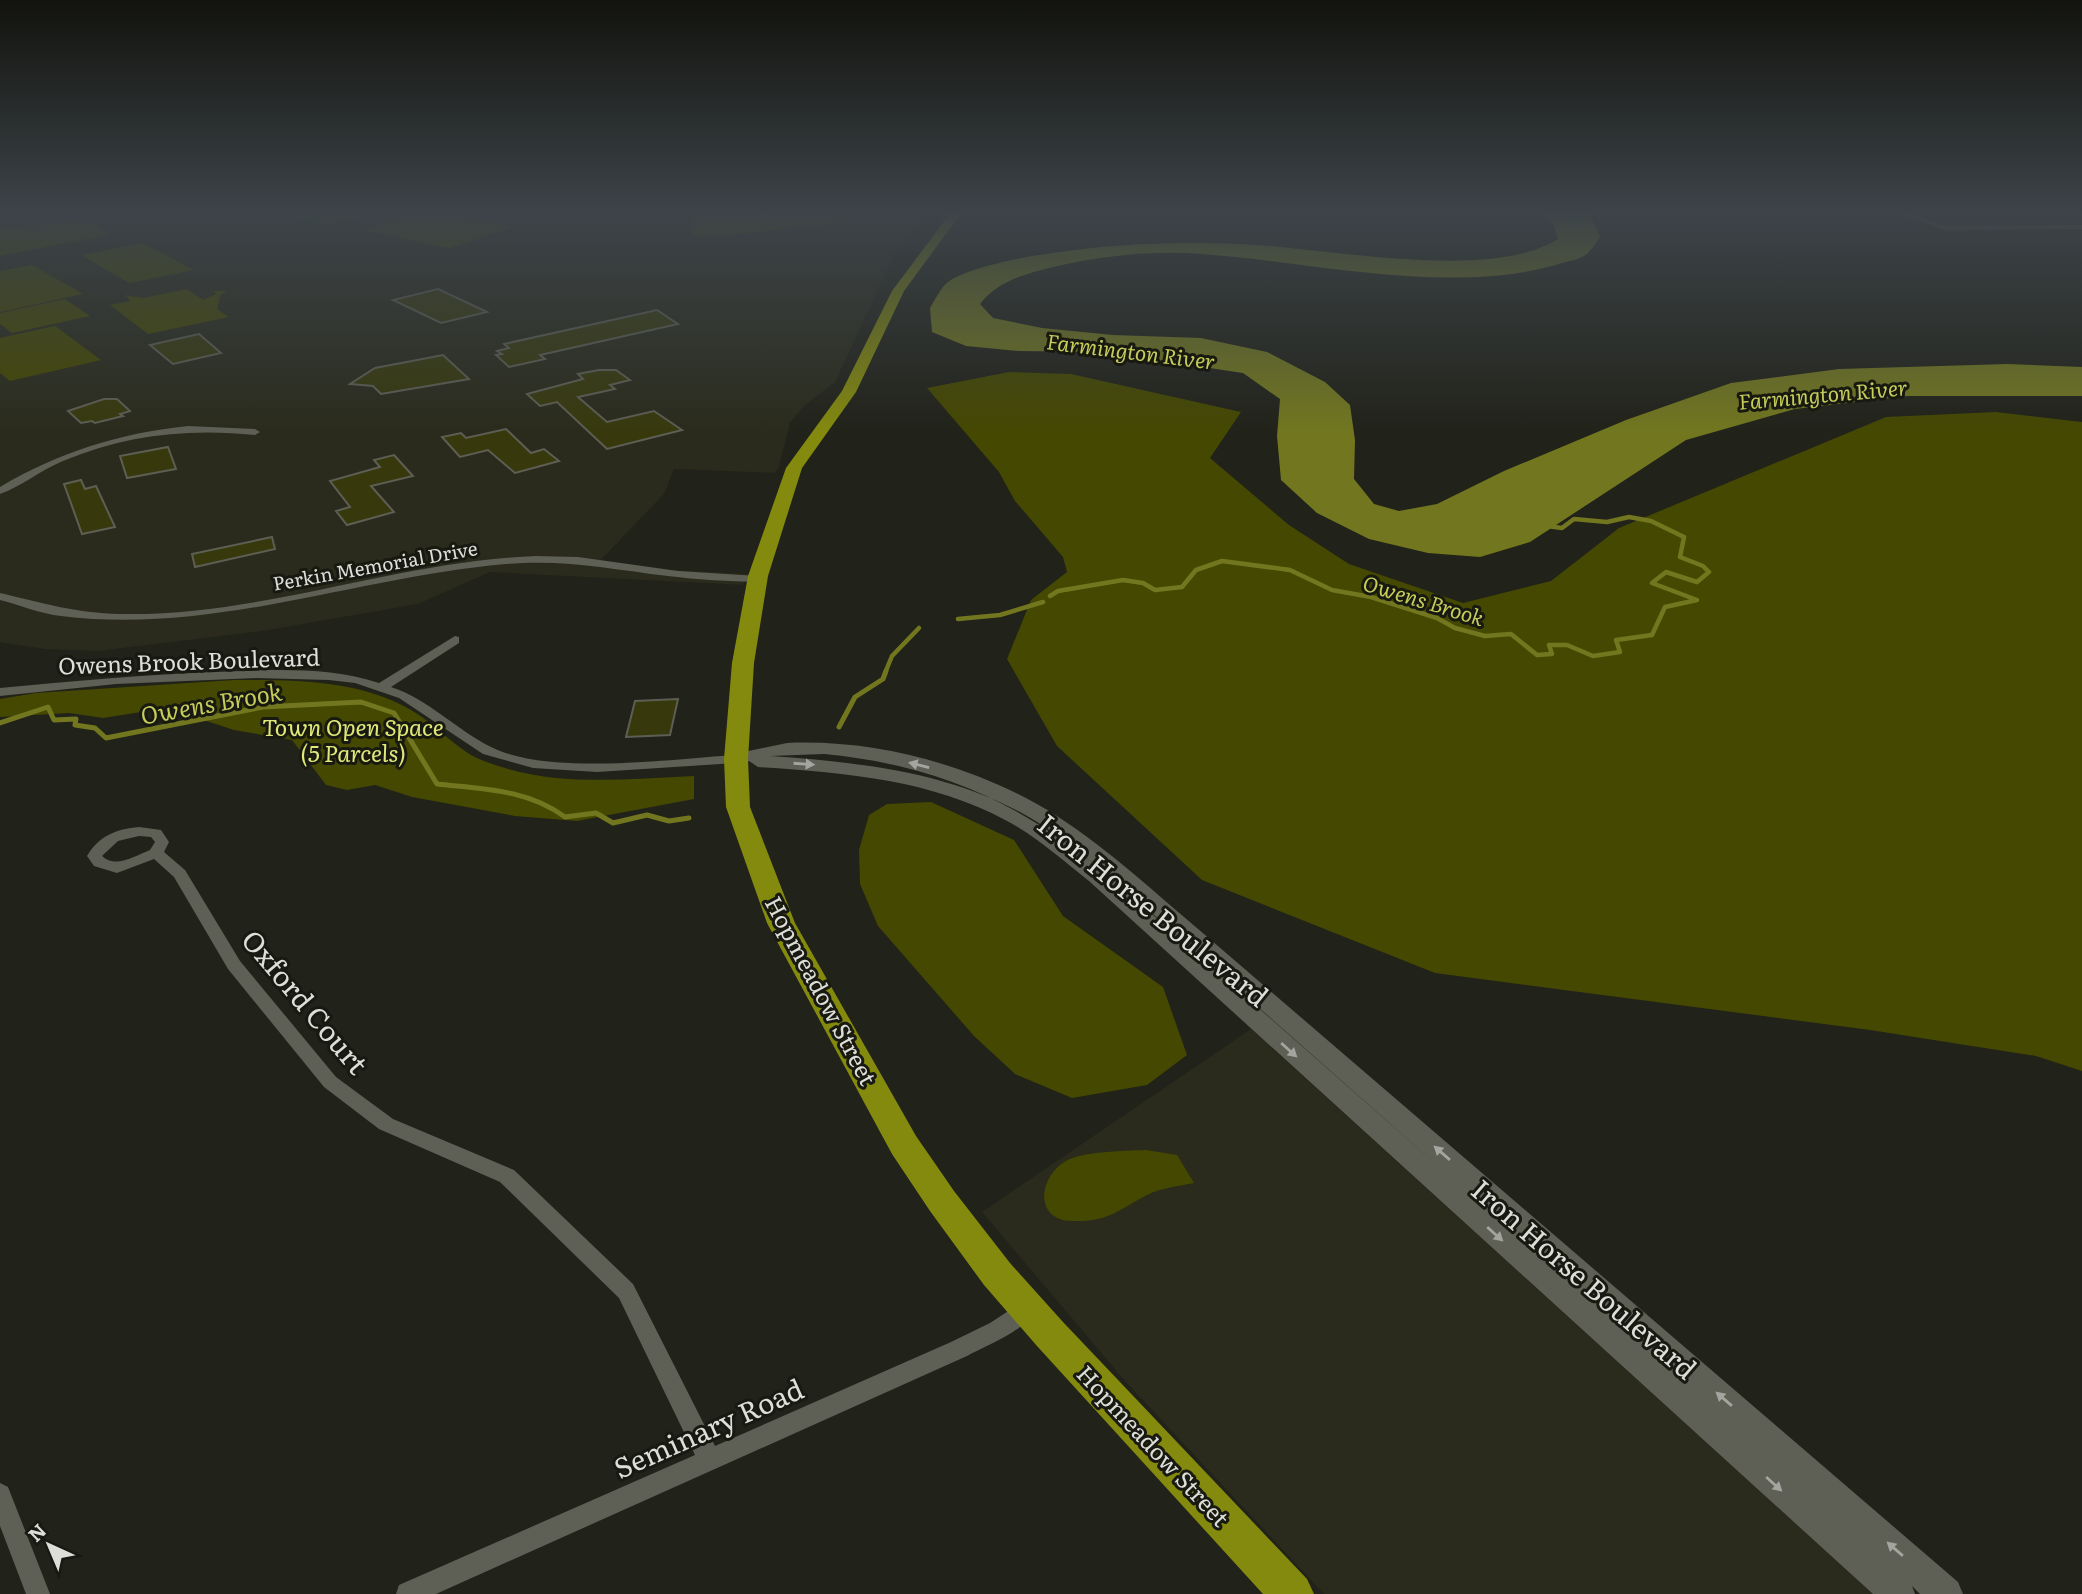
<svg xmlns="http://www.w3.org/2000/svg" width="2082" height="1594" viewBox="0 0 2082 1594" font-family="Literata,serif">
	<style>
		.built { fill: #2a2b1c }
		.green { fill: #454800 }
		.water { fill: #72771f }
		.lines { fill: none; stroke-linecap: round; stroke-linejoin: round }
		.stream-far1 { stroke: #72771f; stroke-width: 4.5 }
		.stream { stroke: #72771f; stroke-width: 5 }
		.building { fill: #37390c; stroke: #5d5e54; stroke-width: 2 }
		.street { fill: #5e5f55; fill-rule: evenodd }
		.secondary { fill: #5e5f55; fill-rule: evenodd }
		.highway { fill: #848a0d; fill-rule: evenodd }
		.oneway { fill: #a4a59e }
		.labels { text-anchor: middle; dominant-baseline: central; stroke-width: 6; stroke-linejoin: round; paint-order: stroke }
		.far-street-label { font-size: 19px; fill: #deded9; stroke: #181910 }
		.far-water-label { font-size: 21px; font-style: italic; fill: #c5cc5a; stroke: #181910 }
		.street-label { font-size: 23px; fill: #deded9; stroke: #181910 }
		.park-label { font-size: 23px; font-style: italic; fill: #e0e978; stroke: #181910 }
		.water-label { font-size: 24px; font-style: italic; fill: #c5cc5a; stroke: #181910 }
		.near-street-label { font-size: 28px; fill: #deded9; stroke: #181910 }
	</style>
	<rect width="100%" height="100%" fill="#212219"/>
	<!-- built -->
	<g class="built">
		<path d="M0 212H916L923 221 894 255 835 382 805 405 790 423 779 467 774 473 674 469 664 494 595 566 748 574 743 585 490 572 418 604 262 631 98 651 44 649 0 642Z"/>
		<path d="M1251 1029 1873 1594H1324L1125 1381 982 1212Z"/>
	</g>
	<!-- green -->
	<g class="green">
		<path d="M270 212H376L328 225Z"/>
		<path d="M420 212H442L513 227 450 248 362 230Z"/>
		<path d="M727 212H838L847 222 732 235 693 236 689 228 696 227 690 216Z"/>
		<path d="M78 222 96 224 108 235 0 256V227Z"/>
		<path d="M143 243 194 270 129 283 81 255Z"/>
		<path d="M32 265 83 294 0 312V271Z"/>
		<path d="M187 289 203 300 216 294 214 291H227L221 294 217 309 229 317 148 334 110 305 130 301 126 295 143 298Z"/>
		<path d="M65 299 90 316 12 333 0 324V313Z"/>
		<path d="M55 326 101 360 10 381 0 373V338Z"/>
		<path d="M1009 372 1071 374 1241 412 1210 458 1289 525 1349 564 1463 603 1551 581 1619 528 1886 417 1996 412 2082 422V1071L2036 1056 1870 1030 1435 973 1202 880 1057 746 1007 659 1031 600 1067 572 1063 557 1015 501 999 472 927 388Z"/>
		<path d="M234 680C296 680 365 679 419 715 440 729 461 753 484 761 554 788 621 779 694 776V799L577 821 515 816 412 797 375 785 347 790 326 785 292 740 234 730 185 714 186 705 103 718 69 713 0 717V699L36 693Z"/>
		<path d="M931 802 1014 840 1063 916 1163 987 1187 1055 1147 1085 1072 1098 1015 1074 974 1036 878 926 860 884 859 850 869 815 887 804Z"/>
		<path d="M1146 1150 1177 1155 1194 1183C1179 1186 1161 1188 1147 1195 1118 1210 1109 1222 1073 1221 1034 1221 1038 1177 1066 1161 1083 1151 1125 1151 1146 1150Z"/>
	</g>
	<!-- water -->
	<path class="water" d="M1539 212C1574 212 1587 201 1600 237 1596 243 1592 249 1587 254 1581 259 1569 261 1562 263 1453 297 1314 262 1202 254 1152 250 1098 256 1049 268 1022 275 997 282 980 304L993 318 1042 328 1113 335 1201 338 1267 352 1325 382 1350 405 1355 440 1354 479 1374 504 1399 511 1437 504 1504 471 1626 420 1731 383 1839 369 2007 364 2082 367V396H1908L1795 409 1686 440 1530 542 1480 557 1428 553 1369 539 1317 513 1281 480 1277 436 1280 399 1243 373 1103 352 1019 351 966 346 932 332 930 308C935 300 941 287 948 282 968 268 1015 259 1039 255 1106 244 1172 241 1240 244 1323 247 1490 283 1558 239L1552 220Z"/>
	<g class="lines">
		<!-- stream-far1 -->
		<g class="stream-far1">
			<path d="M1050 596 1058 591 1123 580 1143 583 1155 590 1182 587 1196 570 1222 561 1290 570 1332 590 1371 597 1437 618 1455 628 1485 636 1511 634 1537 655 1552 654 1549 645H1567L1593 656 1620 652 1616 640 1652 635 1665 607 1697 600 1652 583 1666 572 1697 582 1709 572 1703 566 1680 557 1684 537 1651 521 1629 517 1607 522 1574 519 1562 528 1547 526"/>
			<path d="M958 619 1000 615 1043 602"/>
			<path d="M885 673 892 656 919 628"/>
		</g>
		<!-- stream -->
		<g class="stream">
			<path d="M0 723 48 707 54 720 76 719 75 725 95 728 106 738 263 707 361 702 394 713 437 784C482 789 527 789 565 817L596 813 613 823 647 815 669 821 689 818"/>
			<path d="M839 727 855 697 883 679 886 671"/>
		</g>
	</g>
	<!-- building -->
	<g class="building">
		<path d="M438 289 487 312 441 323 393 300Z"/>
		<path d="M657 310 678 324 540 355 545 359 509 367 496 355 502 354 497 351 509 348 504 344Z"/>
		<path d="M199 334 221 353 173 364 150 345Z"/>
		<path d="M443 355 469 379 381 394 373 386 350 384 375 368Z"/>
		<path d="M599 370H616L630 380 610 385 615 389 578 397 607 422 654 411 682 430 607 449 557 402 540 406 527 394 583 379 578 374Z"/>
		<path d="M104 399H117L130 411 120 414 123 416 95 423 92 421 81 423 68 411Z"/>
		<path d="M506 429 531 453 544 449 559 461 515 473 488 450 460 457 442 437 461 433 466 438Z"/>
		<path d="M168 447 176 469 127 478 120 456Z"/>
		<path d="M394 455 413 476 371 486 394 512 347 525 336 511 350 507 330 481 380 467 374 460Z"/>
		<path d="M81 480 85 489 96 486 115 527 82 534 64 484Z"/>
		<path d="M272 537 275 549 195 567 192 554Z"/>
		<path d="M678 699 670 735 626 737 635 701Z"/>
	</g>
	<g class="lines">
		<!-- street -->
		<g class="street">
			<path d="M1896 212H1905L1946 226 2082 225V229L1945 230Z"/>
			<path d="M188 426 255 429 260 432 255 435C188 428 125 435 63 461 41 470 22 486 0 494V487C59 452 120 433 188 426Z"/>
			<path d="M536 556 578 557 678 571 758 576 764 579 758 582C728 581 698 580 668 576 610 569 565 559 506 564 356 577 213 635 61 616 41 614 20 605 0 600V593C42 603 76 613 120 614 261 617 396 561 536 556Z"/>
			<path d="M455 636 459 637V643L391 687C428 699 457 730 491 747 549 776 671 759 736 755L743 759 736 763 597 772 533 768 483 754 399 698 355 683 329 680 257 678 116 684 0 696V688C72 681 142 675 214 672 269 670 327 666 379 683Z"/>
			<path d="M139 827 161 830 169 842 164 852 185 870 240 961 336 1077 393 1119 514 1170 633 1284 715 1446 951 1342 990 1323 1027 1299 1034 1302 1037 1309C1028 1329 986 1346 967 1356L436 1594H396L399 1585 695 1455 619 1298 500 1182 379 1129 324 1087 228 969 174 877 154 859 117 873 94 866 87 856C99 836 116 829 139 827ZM139 836 151 837 155 842 150 850C135 856 115 869 102 856L118 841Z"/>
			<path d="M0 1483 8 1487 50 1594H26L0 1526Z"/>
		</g>
		<!-- secondary -->
		<path class="secondary" d="M787 743C880 739 979 767 1057 816 1110 850 1156 894 1204 934L1958 1582 1963 1594H1920L1912 1586 1915 1594H1873L1089 881C1062 860 1037 837 1007 821 930 779 844 773 758 767L749 761 736 765 727 759 729 755ZM824 754C949 766 1034 810 1128 892L1454 1180 1103 871C1077 850 1050 828 1020 812 943 771 856 762 770 756Z"/>
		<!-- highway -->
		<path class="highway" d="M951 212H962L904 291 856 392 802 468 768 576 754 663 748 759 750 807 795 923 916 1136 954 1191 1010 1263 1063 1322 1307 1579 1314 1594H1263L1037 1346 984 1285 930 1211 892 1154 767 923 726 807 724 759 732 663 748 576 786 468 842 391 892 291Z"/>
	</g>
	<!-- one-way arrows -->
	<defs><path id="oneway-solid" d="M-6-.8H1V-3.2L6.5 0L1 3.2V.8H-6Z" transform="scale(1.75)"/></defs>
	<g class="oneway">
		<use href="#oneway-solid" transform="translate(804 764) rotate(4)"/>
		<use href="#oneway-solid" transform="translate(919 765) rotate(-166)"/>
		<use href="#oneway-solid" transform="translate(1289 1050) rotate(42)"/>
		<use href="#oneway-solid" transform="translate(1442 1153) rotate(-139)"/>
		<use href="#oneway-solid" transform="translate(1495 1234) rotate(42)"/>
		<use href="#oneway-solid" transform="translate(1724 1399) rotate(-139)"/>
		<use href="#oneway-solid" transform="translate(1774 1484) rotate(42)"/>
		<use href="#oneway-solid" transform="translate(1895 1549) rotate(-139)"/>
	</g>
	<!-- sky -->
	<linearGradient id="sky" x2="0" y2="1"><stop stop-color="#12130e"/><stop offset="0.49" stop-color="#3d4449"/><stop offset="1" stop-color="#3d4449" stop-opacity="0"/></linearGradient>
	<rect width="2082" height="435" fill="url(#sky)"/>
	<g class="labels">
		<!-- far-street labels -->
		<g class="far-street-label">
			<text transform="translate(375 565) rotate(-10)">Perkin Memorial Drive</text>
		</g>
		<!-- far-water labels -->
		<g class="far-water-label">
			<text transform="translate(1131 350) rotate(7)">Farmington River</text>
			<text transform="translate(1823 393) rotate(-5)">Farmington River</text>
			<text transform="translate(1424 599) rotate(17)">Owens Brook</text>
		</g>
		<!-- street labels -->
		<g class="street-label">
			<text transform="translate(189 660) rotate(-2)">Owens Brook Boulevard</text>
			<text transform="translate(822 990) rotate(62)">Hopmeadow Street</text>
			<text transform="translate(1154 1445) rotate(47)">Hopmeadow Street</text>
		</g>
		<!-- park labels -->
		<g class="park-label">
			<text x="353" y="726">Town Open Space<tspan x="353" dy="26">(5 Parcels)</tspan></text>
		</g>
		<!-- water labels -->
		<g class="water-label">
			<text transform="translate(211 702) rotate(-10)">Owens Brook</text>
		</g>
		<!-- near-street labels -->
		<g class="near-street-label">
			<text transform="translate(1154 909) rotate(39)">Iron Horse Boulevard</text>
			<text transform="translate(306 1001) rotate(50)">Oxford Court</text>
			<text transform="translate(1585 1278) rotate(41)">Iron Horse Boulevard</text>
			<text transform="translate(708 1427) rotate(-24)">Seminary Road</text>
		</g>
	</g>
	<!-- north arrow -->
	<g transform="translate(49 1545) rotate(316)" stroke="#181910" stroke-width="5" paint-order="stroke">
	<path d="M0-5L12 26L0 18L-12 26Z" fill="#deded9"/>
	<text y="-10" font-size="19" font-weight="bold" text-anchor="middle" fill="#deded9">N</text>
	</g>
</svg>
